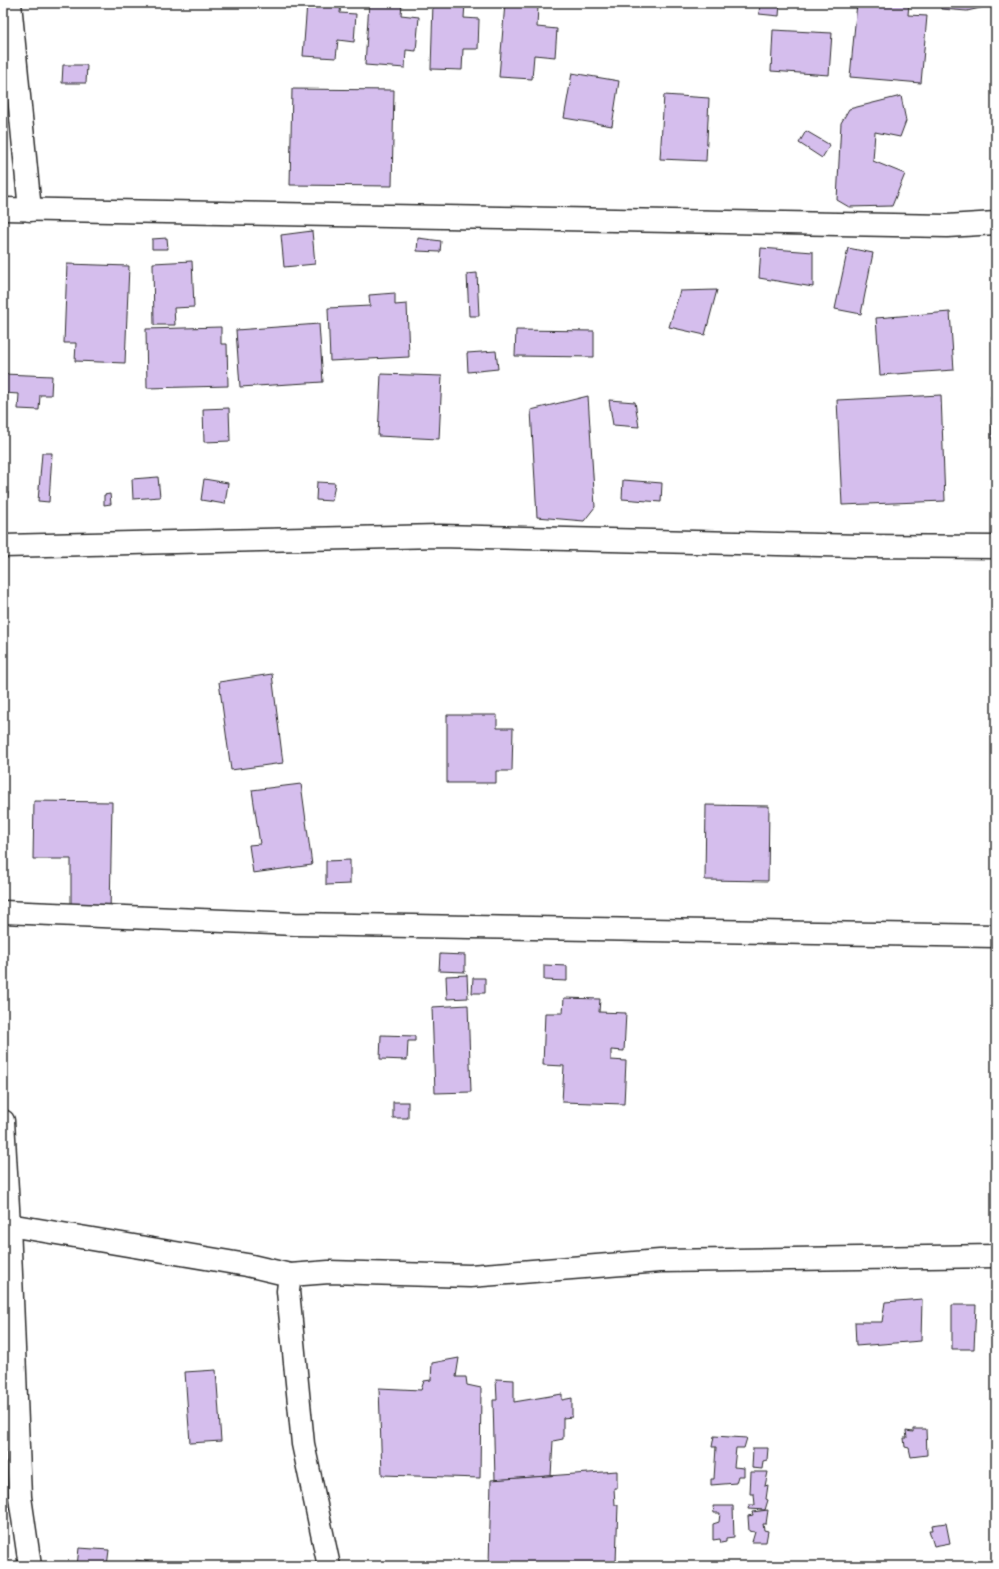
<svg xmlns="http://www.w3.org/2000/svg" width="999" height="1569" viewBox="0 0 999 1569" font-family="Mynerve,sans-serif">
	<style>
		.building { fill: #d5beed; stroke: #2b2b2b }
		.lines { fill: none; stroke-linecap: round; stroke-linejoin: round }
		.minor-casing { stroke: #2b2b2b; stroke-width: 25 }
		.minor { stroke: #fff; stroke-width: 22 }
	</style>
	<rect width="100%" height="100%" fill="#fff"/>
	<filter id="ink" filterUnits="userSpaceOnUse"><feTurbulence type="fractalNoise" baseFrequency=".025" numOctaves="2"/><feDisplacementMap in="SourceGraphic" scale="8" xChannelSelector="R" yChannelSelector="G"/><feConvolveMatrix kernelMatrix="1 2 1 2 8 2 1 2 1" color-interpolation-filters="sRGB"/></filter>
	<g filter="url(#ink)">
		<!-- building -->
		<g class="building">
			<path d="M307 3H341L340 13 356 14 354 42 338 40 336 58 303 56Z"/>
			<path d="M369 3H402L401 15 419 17 416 51 406 50 405 68 365 65Z"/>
			<path d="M433 3H465L464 18 479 19 478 49H463L462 70 431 69Z"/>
			<path d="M505 3 538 6 537 27 557 29 555 57 534 55 532 79 499 77Z"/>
			<path d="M760 3H780L779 16 759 14Z"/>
			<path d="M857 3H909L908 15 927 16 921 83 850 77Z"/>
			<path d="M941 3H989V6L967 11 941 9Z"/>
			<path d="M773 30 832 33 829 75 771 71Z"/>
			<path d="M63 65H87L86 83H62Z"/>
			<path d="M572 73 619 81 612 126 564 118Z"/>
			<path d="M292 89 394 90 392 186 290 185Z"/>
			<path d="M664 95 709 98 706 161 660 159Z"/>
			<path d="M901 96 906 121 900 137 875 132 873 161 905 174 892 206 849 207 837 200 841 123 849 109Z"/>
			<path d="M806 131 830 145 822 158 799 143Z"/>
			<path d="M312 231 315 264 284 267 281 235Z"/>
			<path d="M167 238 168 249H152V239Z"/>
			<path d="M418 238 441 241 440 252 417 251Z"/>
			<path d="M761 248 813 252V287L759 278Z"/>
			<path d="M848 248 873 253 861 314 835 309Z"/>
			<path d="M192 261 194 307 174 308 175 325H154L153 263Z"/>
			<path d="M67 264 129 266 125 363 75 361 76 343H64Z"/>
			<path d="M477 273 479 316H469L467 274Z"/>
			<path d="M717 290 705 335 669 327 680 291Z"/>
			<path d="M395 293V305L407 304 409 357 330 361 328 308 370 306 369 295Z"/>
			<path d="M950 312 954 370 880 375 876 318Z"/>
			<path d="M319 324 323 382 240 387 236 330Z"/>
			<path d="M221 327V344H227L228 386 147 388 146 329Z"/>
			<path d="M516 330 594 331V357L515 356Z"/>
			<path d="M496 351 498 369 468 372 467 353Z"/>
			<path d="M3 374 52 376 51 395H40L39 410 18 409 19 394 3 393Z"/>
			<path d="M381 374 442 376 439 439 378 436Z"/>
			<path d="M941 395 945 501 842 505 837 400Z"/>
			<path d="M588 396 595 507 584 521 537 517 531 410Z"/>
			<path d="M991 396H996V440H992Z"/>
			<path d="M609 400 635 402 639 427 613 425Z"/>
			<path d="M229 408 230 441 204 442 203 409Z"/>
			<path d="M42 453H52L49 502 38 501Z"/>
			<path d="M158 477 160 497 133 499 132 479Z"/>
			<path d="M204 479 228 483 225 504 201 500Z"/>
			<path d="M623 480 662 483 661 502 622 499Z"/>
			<path d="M317 482 335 483 332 501 316 500Z"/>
			<path d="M3 491 8 492 7 510H3Z"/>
			<path d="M110 494 111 504 104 505V495Z"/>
			<path d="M272 674 283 763 231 770 219 682Z"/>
			<path d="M447 715H497V728H513L512 771H496V783H447Z"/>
			<path d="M301 784 312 865 253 873 249 845 260 844 252 790Z"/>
			<path d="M34 801 112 802 110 913 71 912V859H33Z"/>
			<path d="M706 805 769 806 768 881 705 880Z"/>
			<path d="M350 860V884L326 885V861Z"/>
			<path d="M440 954 465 955V972L439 971Z"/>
			<path d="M544 965 567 966V981L544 980Z"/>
			<path d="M467 975 468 998 447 999 446 976Z"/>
			<path d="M473 978H485V993H472Z"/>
			<path d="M564 998 600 999 599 1012 626 1013 624 1051 611 1050V1060L626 1061 624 1104 562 1102 564 1066 543 1065 545 1013H563Z"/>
			<path d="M468 1005 471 1092 435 1093 432 1007Z"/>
			<path d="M381 1035 415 1036V1041H408L407 1060 380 1059Z"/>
			<rect x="393" y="1102" width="15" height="16"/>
			<path d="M922 1299 921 1341 856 1346 855 1322H882L885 1302Z"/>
			<path d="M952 1305H976L974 1349H952Z"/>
			<path d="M459 1358 456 1377H466L467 1385 481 1388 480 1478 382 1475 379 1388 421 1390 424 1381 431 1380 432 1363Z"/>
			<path d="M216 1370 221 1441 190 1443 185 1372Z"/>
			<path d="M496 1379 514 1380V1402L562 1394V1400L572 1398V1417L563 1418V1439L553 1441 551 1476 495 1480 493 1400H497Z"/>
			<path d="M913 1429H926L927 1455 911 1457 909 1448 905 1447 904 1438H907L906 1431 913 1432Z"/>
			<path d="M714 1436 747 1438 744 1448H736L734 1467 744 1468V1476H738L736 1483 711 1485V1479H714L716 1447H712Z"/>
			<path d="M753 1448H768L767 1460 763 1461 762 1469 752 1468Z"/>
			<path d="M617 1471V1488H614L615 1505H618L616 1562 565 1566H489L491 1480Z"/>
			<path d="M751 1472H768L765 1486 768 1485 766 1499 768 1500 765 1510 748 1509 749 1505H755L754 1494H750Z"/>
			<path d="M713 1506H733L734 1537 726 1538V1542L721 1543 720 1539 713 1540V1524L719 1522 720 1513H714Z"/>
			<path d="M768 1510 766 1524H763L764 1530 768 1531 766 1542H752L755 1532 749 1531 748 1516 753 1515 752 1512Z"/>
			<path d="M946 1523 950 1543 934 1546 929 1530H933L932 1525Z"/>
			<path d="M79 1548 109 1550 107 1566H77Z"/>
			<path d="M136 1560 157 1563V1566H135Z"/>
		</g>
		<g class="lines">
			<defs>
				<g id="minor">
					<path d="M10 3 30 210"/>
					<path d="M3 209 947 226 996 223"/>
					<path d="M3 546 439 536 861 546 996 547"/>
					<path d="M3 912 295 924 996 936"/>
					<path d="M3 1121 9 1225 247 1265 290 1275 329 1272 470 1276 660 1261 996 1256"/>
					<path d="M9 1225 20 1497 30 1566"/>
					<path d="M290 1275 288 1291 303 1444 329 1566"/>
				</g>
			</defs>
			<!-- minor casing -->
			<use href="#minor" class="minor-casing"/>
			<!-- minor -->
			<use href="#minor" class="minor"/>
		</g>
	</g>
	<!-- margin -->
	<rect width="999" height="1569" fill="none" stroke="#fff" stroke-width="16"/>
	<rect x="8" y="8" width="983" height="1553" fill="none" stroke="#2b2b2b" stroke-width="1.5" filter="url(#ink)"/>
</svg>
